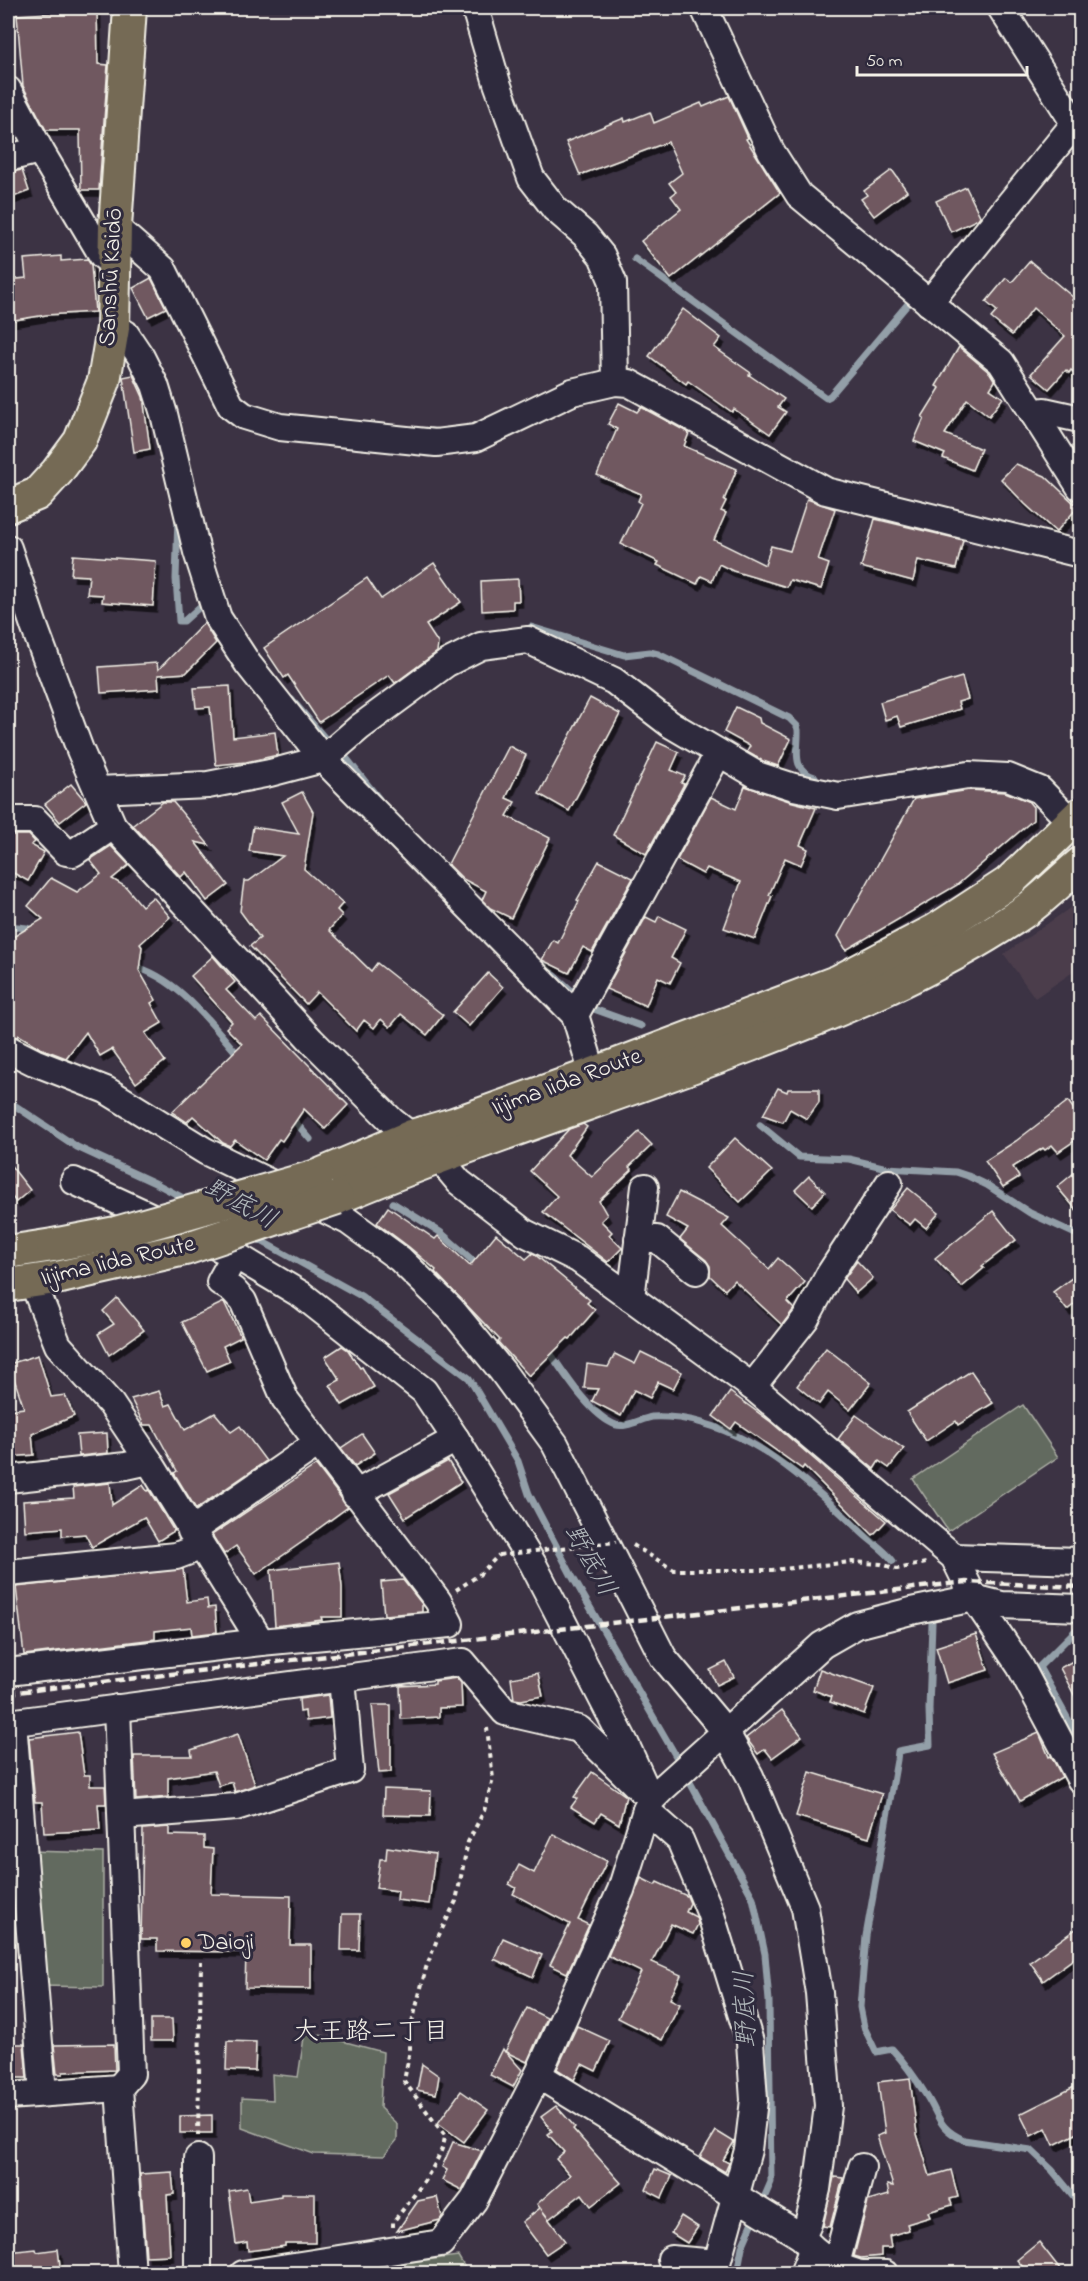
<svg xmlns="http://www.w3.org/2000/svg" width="1088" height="2281" viewBox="0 0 1088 2281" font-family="'Indie Flower','Klee One',sans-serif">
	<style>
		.built { fill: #4c3e4c }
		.green { fill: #626b5f; stroke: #abaea4; stroke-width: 1.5 }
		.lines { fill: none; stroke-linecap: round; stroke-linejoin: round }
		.stream { stroke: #939fa8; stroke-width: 7 }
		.building { fill: #705960; stroke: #f4f1e8; stroke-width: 1.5; filter: url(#shadow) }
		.minor-casing { stroke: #f4f1e8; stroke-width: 30 }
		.major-casing { stroke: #f4f1e8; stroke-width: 36 }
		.path { stroke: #f4f1e8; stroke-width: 4; stroke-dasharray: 4.5 4.5; stroke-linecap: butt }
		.minor { stroke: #2f2a3d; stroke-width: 26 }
		.major { stroke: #746b55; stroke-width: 32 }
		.rail { stroke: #f4f1e8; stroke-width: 4.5; stroke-dasharray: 9 4.5; stroke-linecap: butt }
		.major-bridge-casing { stroke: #f4f1e8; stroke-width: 36; stroke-linecap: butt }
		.path-bridge { stroke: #f4f1e8; stroke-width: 4; stroke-dasharray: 4.5 4.5; stroke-linecap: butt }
		.major-bridge { stroke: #746b55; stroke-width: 32 }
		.poi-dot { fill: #ffd166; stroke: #2f2a3d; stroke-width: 2 }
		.labels { text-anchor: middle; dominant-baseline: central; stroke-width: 6; stroke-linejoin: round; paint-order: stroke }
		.street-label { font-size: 24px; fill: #f4f1e8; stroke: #2f2a3d }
		.poi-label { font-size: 24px; fill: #f4f1e8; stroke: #2f2a3d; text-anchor: start }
		.water-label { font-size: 26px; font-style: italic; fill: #b3babd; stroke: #2f2a3d }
		.neighbourhood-label { font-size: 26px; fill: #f4f1e8; stroke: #2f2a3d }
	</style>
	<defs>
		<filter id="shadow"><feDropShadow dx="3.5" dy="6" stdDeviation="0" flood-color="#0009"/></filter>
	</defs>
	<rect width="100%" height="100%" fill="#3c3344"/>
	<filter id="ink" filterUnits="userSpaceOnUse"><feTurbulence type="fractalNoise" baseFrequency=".0167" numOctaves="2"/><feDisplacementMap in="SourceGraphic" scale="12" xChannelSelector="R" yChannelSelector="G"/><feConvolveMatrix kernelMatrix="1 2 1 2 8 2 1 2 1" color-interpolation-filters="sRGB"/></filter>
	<g filter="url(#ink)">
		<!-- built -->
		<path class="built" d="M1080 901V967L1035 998 1004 954Z"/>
		<!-- green -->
		<g class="green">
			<path d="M1023 1405 1058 1457 948 1531 913 1479Z"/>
			<path d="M29 1851 103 1853V1987L39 1986Z"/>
			<path d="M305 2031 383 2052 380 2108 397 2124V2140L384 2156 314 2154 242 2128V2098L273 2100 272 2074 298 2077Z"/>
			<path d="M458 2256 468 2273 315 2274Z"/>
		</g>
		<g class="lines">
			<!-- stream -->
			<g class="stream">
				<path d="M635 259 826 398 830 396 912 299"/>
				<path d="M178 517 176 579 179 621H184L205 602"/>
				<path d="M531 627 624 655 650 652 658 654 789 718 797 726 798 730C799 750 790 770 815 777"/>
				<path d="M292 700 329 743"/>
				<path d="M347 759 379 799"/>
				<path d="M8 926 27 928 34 932"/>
				<path d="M542 964 572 991"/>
				<path d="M132 966C178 977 211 1024 241 1058"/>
				<path d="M591 1008 641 1026"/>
				<path d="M8 1101 77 1147 157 1184 189 1201"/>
				<path d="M291 1117 310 1139"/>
				<path d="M760 1125 799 1157 849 1159 887 1168 956 1172 968 1176 987 1185 1030 1213 1080 1236"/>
				<path d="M393 1203 440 1232 480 1267"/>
				<path d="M254 1237 361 1296 469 1378 518 1461 529 1494 572 1576 681 1765"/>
				<path d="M546 1347C562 1370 590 1416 616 1425 626 1428 641 1419 652 1417 660 1416 670 1417 679 1418 753 1429 807 1481 859 1530 870 1541 884 1549 893 1561"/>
				<path d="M932 1623 929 1709 930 1745 898 1751 897 1760 866 1936 860 2007 864 2027 876 2052 892 2049C905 2063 916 2079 926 2095 940 2116 937 2128 964 2140L1031 2150 1052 2170 1076 2199 1080 2201"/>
				<path d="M1080 1626 1039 1667 1080 1741"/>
				<path d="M686 1775 753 1898 765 1954 769 2001 771 2182 761 2205"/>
				<path d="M737 2274 742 2247 756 2215"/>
			</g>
		</g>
		<!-- building -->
		<g class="building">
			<path d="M97 10 98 64 108 65 99 190H81L80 130H46L23 86 17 15Z"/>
			<path d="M729 96 748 138 746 139 780 193 671 279 641 241 681 209 671 196 676 192 669 183 682 173 668 142 580 175 566 142 624 118 625 122 650 112 654 123 701 103 703 107Z"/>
			<path d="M22 170 29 191 8 199V173Z"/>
			<path d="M892 170 907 191 874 216 861 199 867 195 864 191Z"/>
			<path d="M966 187 980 216 978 219 951 232 936 201Z"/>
			<path d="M61 256V261L87 259 91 265 95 312 46 315 8 321V280L26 278 24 259Z"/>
			<path d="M1030 261 1074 298 1072 300 1080 308V378L1071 370 1069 373 1066 370 1049 389 1031 374 1065 336 1033 308 1012 335 991 318 997 311 986 302 1006 278 1012 282Z"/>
			<path d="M151 278 166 308 148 317 133 288Z"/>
			<path d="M683 309 721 338 714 347 751 373 749 375 784 399 778 407 786 412 770 434 734 409 732 412 688 381 686 384 649 356Z"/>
			<path d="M959 347 990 373 995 381 990 389 1003 398 989 416 967 399 945 434 981 449 972 470 943 458 945 454 914 441 924 418 922 417 940 388 936 386Z"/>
			<path d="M133 375 143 397 150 449 134 452 123 377Z"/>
			<path d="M619 403 637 412 641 407 689 433 684 446 737 469 724 500 726 501 721 511 726 513 714 540 765 565 771 546 790 551 807 499 835 509 818 560 829 564 821 589 790 580 787 587 733 571 719 564 712 581 701 576 697 584 657 565 659 562 621 544 641 503 638 501 641 494 597 475 617 429 608 424Z"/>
			<path d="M1016 464 1045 476 1078 507 1056 532 1025 504 1001 479Z"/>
			<path d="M875 519 963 540 956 569 918 560 913 581 861 567Z"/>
			<path d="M73 555 156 561 153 606 102 602 103 595 87 594 89 576 71 575Z"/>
			<path d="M434 563 461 602 426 625 438 643 437 652 395 683 389 675 319 722 288 675 284 678 264 648 367 578 381 599Z"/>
			<path d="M518 579 519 601H513V609L482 611 481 581Z"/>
			<path d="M204 623 216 643 186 673 158 675 159 689 101 693 99 667 157 663 158 670Z"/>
			<path d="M962 677 968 699 958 702 960 709 901 727 897 716 885 720 880 702Z"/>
			<path d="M230 686 233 737 275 732 278 755 246 762 216 765 210 707 196 708 194 688Z"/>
			<path d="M590 698 620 714 569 811 539 794Z"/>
			<path d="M736 707 759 718 760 723 791 739 778 766 763 761 747 752 750 746 724 732Z"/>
			<path d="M657 742 679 752 671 770 685 776 681 783 684 784 646 854 613 835Z"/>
			<path d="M509 746 526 755 506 798 515 802 507 816 550 838 511 918 490 908 482 900 486 891 463 879 448 864Z"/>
			<path d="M71 784 86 802 60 822 45 804Z"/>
			<path d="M745 786 789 801 816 808 800 845 808 849 801 865 785 858 769 895 772 896 755 939 724 928 741 882 707 868 703 874 677 860 711 797 736 809Z"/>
			<path d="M969 790 1005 792 1028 801 1033 807V820L957 885 846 950 838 936 914 799Z"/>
			<path d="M302 792 313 812 304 869 343 903 337 910 342 915 329 930 371 971 377 963 443 1015 427 1035 401 1014 390 1027 381 1019 374 1028 364 1020 356 1031 317 992 306 1004 250 946 260 938 240 911 244 881H249L283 856 249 851 253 827 299 834 282 802Z"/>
			<path d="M163 802H173L209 845 195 842 228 885 207 901 186 872 181 877 133 825Z"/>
			<path d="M8 835H29L35 842 31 845 44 852 28 881 8 870Z"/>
			<path d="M111 846 129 865 112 879 126 887 142 906 153 897 170 917 140 944 142 947 139 970 156 1000 151 1003 162 1023 145 1033 165 1061 136 1083 112 1049 100 1056 86 1032 66 1058 40 1048 19 1035 18 1037 8 1034V940L43 919 28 906 51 878 77 892 101 874 90 860Z"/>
			<path d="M599 861 633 878 592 952 583 947 569 973 542 960 553 940 558 943 579 901 577 900Z"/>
			<path d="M659 916 686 929 671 958 680 963 670 983 658 977 646 1006 606 989 646 917 656 922Z"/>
			<path d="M213 956 235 982 226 990 256 1021 261 1016 348 1105 325 1129 304 1109 282 1141 279 1139 264 1160 235 1140 230 1146 223 1143 193 1116 187 1122 172 1112 242 1044 226 1028 232 1022 191 976Z"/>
			<path d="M488 973 503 987 469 1026 453 1012Z"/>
			<path d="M778 1088 787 1092 788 1089H819V1102L807 1119 790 1109 783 1122 763 1115Z"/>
			<path d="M1068 1101 1080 1118V1137L1058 1152 1052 1145 1045 1150 1043 1148 1013 1167 1019 1177 1003 1187 985 1161 1016 1141Z"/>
			<path d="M583 1124 587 1127 567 1155 592 1177 639 1132 652 1145 629 1167 632 1170 599 1201 607 1215 601 1221 612 1232 609 1235 622 1248 608 1262 543 1212 557 1196 530 1171 569 1129Z"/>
			<path d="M735 1138 772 1171 740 1202 706 1168Z"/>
			<path d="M8 1162 30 1190 16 1202 8 1192Z"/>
			<path d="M1080 1168V1214L1057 1187Z"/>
			<path d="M809 1176 825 1192 812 1206 795 1190Z"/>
			<path d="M908 1188 939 1213 926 1228 915 1219 910 1225 890 1210Z"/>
			<path d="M679 1192 729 1218 722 1226 769 1269 778 1258 805 1282 787 1302 794 1309 782 1325 734 1280 725 1290 710 1276V1266L706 1260 680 1239 688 1229 666 1217Z"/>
			<path d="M388 1207 435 1239 438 1236 470 1266 496 1234 526 1259 533 1253 590 1300 587 1303 595 1310 570 1339 568 1338 529 1376 498 1342 500 1340 435 1272 436 1270 409 1247 377 1223Z"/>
			<path d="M993 1211 1016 1240 982 1266 984 1268 962 1287 935 1258Z"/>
			<path d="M857 1261 873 1278 856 1293 844 1279Z"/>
			<path d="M1080 1272V1300L1067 1310 1053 1292Z"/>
			<path d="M117 1298 144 1330 109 1355 98 1334 114 1324 103 1311Z"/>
			<path d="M224 1302 241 1337 223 1346 230 1361 207 1371 182 1322Z"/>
			<path d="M342 1346 348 1350 360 1368 362 1367 374 1387 342 1405 330 1385 340 1380 325 1357Z"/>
			<path d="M826 1348 871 1383 850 1410 828 1392 819 1404 797 1386Z"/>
			<path d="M641 1352 682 1372 673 1389 658 1382 650 1398 634 1390 621 1416 592 1401 598 1389 584 1388 587 1364 608 1367 615 1354 635 1364Z"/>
			<path d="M38 1355 51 1397 65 1395 74 1416 32 1434 34 1455 8 1457V1410L24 1408 9 1364Z"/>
			<path d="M971 1371 993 1403 958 1425 956 1421 926 1441 907 1412Z"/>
			<path d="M159 1391 165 1406 171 1404 185 1430 215 1413 231 1432 240 1426 266 1461 196 1509 174 1473 177 1471 152 1425H144L131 1399Z"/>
			<path d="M730 1392 771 1422 886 1521 873 1535 804 1466 802 1469 736 1422 731 1429 713 1416Z"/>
			<path d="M856 1415 904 1449 889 1468 879 1461 874 1469 838 1439Z"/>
			<path d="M107 1433 108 1453 79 1456 77 1435Z"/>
			<path d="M362 1434 375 1453 355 1466 341 1448Z"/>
			<path d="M448 1461 461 1482 405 1518 389 1493Z"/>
			<path d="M316 1465 348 1507 307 1537 308 1538 256 1574 236 1546 224 1554 212 1535Z"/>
			<path d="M110 1483 112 1505 143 1485 147 1491 149 1490 174 1531 158 1541 144 1517 92 1547 85 1534 62 1536V1528L25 1531 23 1501 74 1498 73 1487Z"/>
			<path d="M339 1562 342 1587V1617H321L322 1620 275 1626 271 1570Z"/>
			<path d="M183 1569 187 1602 207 1599 208 1608 215 1607 217 1632 192 1635 191 1627 155 1631V1639L24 1655 16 1587Z"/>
			<path d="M403 1580 422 1604V1612L384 1615 381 1582Z"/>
			<path d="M976 1634 988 1670 947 1683 936 1647Z"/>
			<path d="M1080 1657V1706L1060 1668Z"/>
			<path d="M726 1662 734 1677 717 1685 710 1670Z"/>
			<path d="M820 1669 874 1688 864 1714 830 1702 832 1697 813 1690Z"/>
			<path d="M538 1673 543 1696 521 1700 514 1699 511 1678Z"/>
			<path d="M457 1678 461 1683 462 1707 439 1708V1717L401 1719 400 1686 435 1684V1681Z"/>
			<path d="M328 1695 330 1718 306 1721 305 1711 300 1712 299 1699Z"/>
			<path d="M372 1705H391V1772L379 1773Z"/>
			<path d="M782 1710 802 1736 772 1758 765 1749 758 1754 746 1738Z"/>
			<path d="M78 1732 84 1775H90V1786H105L106 1804H98L100 1830 44 1833 42 1802H35L29 1738Z"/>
			<path d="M1039 1733 1049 1757 1051 1756 1062 1777 1020 1801 992 1753Z"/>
			<path d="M238 1734 255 1785 235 1792 232 1782 219 1786 214 1771 168 1778V1797L136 1800 134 1756H192L191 1750Z"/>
			<path d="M592 1772 626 1796 619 1824 601 1813 595 1822 571 1807 577 1799 574 1797Z"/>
			<path d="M810 1772 882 1794 869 1838 796 1816Z"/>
			<path d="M384 1789 431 1791 430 1816 383 1815Z"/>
			<path d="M169 1827V1835L204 1836V1848L213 1849 211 1894 291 1896 290 1945H311V1989L245 1988 246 1952 157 1951V1939H141L143 1829Z"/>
			<path d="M553 1834 607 1861 578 1920 589 1925 567 1973 550 1965 570 1924 513 1894 516 1888 509 1884 519 1865 534 1873Z"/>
			<path d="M387 1847 435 1854 429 1904 397 1900 398 1891 376 1888 380 1859H386Z"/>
			<path d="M641 1878 655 1885 657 1882 687 1896 690 1903 686 1912 696 1917 698 1924 693 1934 671 1924 652 1962 681 1975 670 1999 680 2004 662 2040 618 2018 641 1972 608 1956Z"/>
			<path d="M342 1914H360L359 1950H341Z"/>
			<path d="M1080 1926V1954L1043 1981 1030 1962Z"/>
			<path d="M503 1938 542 1955 533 1977 494 1959Z"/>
			<path d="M527 2008 547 2018 527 2062 506 2052 522 2070 513 2087 490 2075 503 2049 505 2052Z"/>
			<path d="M151 2019H172L173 2041H151Z"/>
			<path d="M577 2026 610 2041 596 2071 582 2064 574 2080 557 2069Z"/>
			<path d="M227 2041 256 2042 255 2071 226 2070Z"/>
			<path d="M8 2044H24L27 2078H9Z"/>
			<path d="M114 2044 115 2070 63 2072V2074H57L54 2045Z"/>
			<path d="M422 2064 439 2076 436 2094 417 2090Z"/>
			<path d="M910 2078 917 2134 930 2176 951 2170 958 2197 950 2199 952 2205 928 2212 930 2217 907 2224 909 2230 889 2236 891 2248H881V2256L861 2258 854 2256 868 2201 889 2195 887 2185 893 2186 877 2136 885 2133 878 2082Z"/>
			<path d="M1080 2084V2132L1054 2145 1046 2128 1031 2136 1020 2114Z"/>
			<path d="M461 2091 488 2110 464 2142 438 2123Z"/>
			<path d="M556 2106 575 2127 573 2129 621 2183 591 2206 582 2194 549 2219 541 2209 565 2241 546 2254 522 2222 540 2208 537 2204 570 2175 556 2159 564 2152 548 2134 552 2131 541 2117Z"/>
			<path d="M212 2115V2133H180V2116Z"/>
			<path d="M716 2131 734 2142 723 2160 729 2163 725 2172 700 2157Z"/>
			<path d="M453 2142 482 2151 462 2190 442 2180 447 2170 442 2167Z"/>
			<path d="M655 2169 672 2176 662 2198 646 2190Z"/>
			<path d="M172 2172 174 2194 167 2195 170 2255 146 2256 140 2174Z"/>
			<path d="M834 2177 843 2178 830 2227 823 2226Z"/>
			<path d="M247 2188 249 2201 281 2196V2194H315V2243H285V2246L248 2251 247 2242 236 2244 229 2191Z"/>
			<path d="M437 2197 442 2217 440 2220 397 2231 418 2201Z"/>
			<path d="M681 2216 698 2227 687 2243 671 2233Z"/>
			<path d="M1039 2242 1064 2274H1029L1017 2260Z"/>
			<path d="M36 2249 37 2252 58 2249 61 2274H8V2252Z"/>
		</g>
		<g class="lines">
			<defs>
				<g id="minor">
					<path d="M475 8 497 83 531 178 555 209 585 235 602 256 613 282 615 382"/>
					<path d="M704 8 771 151 799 195 1001 362 1080 487"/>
					<path d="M1001 8 1075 124"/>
					<path d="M8 90 40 150 102 255 115 266"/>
					<path d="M8 158 40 150"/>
					<path d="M115 227 163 269 231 406 244 416 280 427 436 443 476 438 572 392 615 382 629 383 826 491 1080 554"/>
					<path d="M929 303 1080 117"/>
					<path d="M113 328 125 333 141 357 155 385 164 414 197 552 218 618 248 664 323 759 575 1015 593 1074"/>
					<path d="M1033 413 1044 411 1080 419"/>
					<path d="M8 548 34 626 80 750 113 826 311 1040 392 1121 439 1158 459 1182 525 1233 578 1259 754 1388 954 1557 974 1598 1020 1666 1080 1779"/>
					<path d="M98 790 208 785 270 773 323 759 360 727 447 663 481 646 528 640 614 681 670 724 757 775 794 787 838 796 968 775 1008 777 1040 790 1080 831"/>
					<path d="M8 820H35L66 852 73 853 113 826"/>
					<path d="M575 1015 718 754"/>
					<path d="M8 1049 34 1062 106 1090 205 1151 348 1221 400 1259 451 1309 502 1371 555 1444 663 1657 725 1731 750 1776 805 1908 819 1993 828 2106 817 2189 808 2224 802 2237"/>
					<path d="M638 1239H657L696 1271"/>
					<path d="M235 1255 302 1295 424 1391 456 1439 533 1564 625 1743 651 1800"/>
					<path d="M36 1282 38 1295 58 1345 111 1404 149 1461 261 1642"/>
					<path d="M631 1298 645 1187"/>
					<path d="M752 1387 806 1318 829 1275 889 1183"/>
					<path d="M8 1479 126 1466 149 1461"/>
					<path d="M355 1494 456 1439"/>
					<path d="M191 1531 308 1450 316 1442"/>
					<path d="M954 1557 1080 1561"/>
					<path d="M8 1573 176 1556 200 1547"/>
					<path d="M8 1672 261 1642 450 1624 438 1601 285 1399 243 1301 233 1290 220 1282 235 1255 74 1181"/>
					<path d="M117 1708 131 2074 119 2088 132 2274"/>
					<path d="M13 1722 43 2093"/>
					<path d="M8 1723 463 1662 505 1712 579 1729 640 1789"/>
					<path d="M646 1810 680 1840 710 1912 750 2042 754 2100 748 2150 717 2263 671 2259"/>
					<path d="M122 1816 236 1807 350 1770 342 1678"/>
					<path d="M538 2075 802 2237C815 2253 836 2267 857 2273 865 2275 876 2273 885 2274"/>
					<path d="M8 2096 119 2088"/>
					<path d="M198 2158V2274"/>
					<path d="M836 2264 862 2167"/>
					<path d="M243 2274 441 2243 474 2200 538 2075 621 1890 646 1810 651 1800 663 1788 822 1645 857 1625 911 1611 974 1598 1002 1605 1080 1608"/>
					<path d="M803 2274 812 2250"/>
				</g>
				<g id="major">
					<path d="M8 506 37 494 57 472 80 441 104 381 113 328 115 227 130 8"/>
					<path d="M317 1176 412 1136 454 1124 593 1074 839 981 936 930 1008 883 1080 814"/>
					<path d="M337 1198C467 1143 601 1101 732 1052 835 1013 934 973 1025 911 1045 897 1062 879 1080 864"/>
					<path d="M8 1252 53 1245"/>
					<path d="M8 1285 61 1277"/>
				</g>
			</defs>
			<!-- minor casing -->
			<use href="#minor" class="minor-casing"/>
			<!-- major casing -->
			<use href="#major" class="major-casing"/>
			<!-- path -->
			<g class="path">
				<path d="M633 1545 674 1570H772L852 1562 881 1564 897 1569 926 1563"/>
				<path d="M456 1590 479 1575 499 1555"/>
				<path d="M198 2136 201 1962"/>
				<path d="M393 2227V2222C409 2202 443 2161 445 2136L404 2081 410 2050V2031L426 1968 438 1937 456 1901 468 1842 484 1811 493 1779 487 1728"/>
			</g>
			<!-- minor -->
			<use href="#minor" class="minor"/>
			<!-- major -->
			<use href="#major" class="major"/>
			<!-- rail -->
			<path class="rail" d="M8 1693 966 1582 1080 1587"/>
			<defs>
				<g id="major-bridge">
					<path d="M53 1245 116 1233 317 1176"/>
					<path d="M61 1277 185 1249 337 1198"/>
				</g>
			</defs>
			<!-- major-bridge casing -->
			<use href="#major-bridge" class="major-bridge-casing"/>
			<!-- path-bridge -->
			<path class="path-bridge" d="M499 1555 616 1542"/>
			<!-- major-bridge -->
			<use href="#major-bridge" class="major-bridge"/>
		</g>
	</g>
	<!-- markers -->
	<circle class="poi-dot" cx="186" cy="1943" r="6"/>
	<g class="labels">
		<!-- street labels -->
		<g class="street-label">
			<text transform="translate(112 277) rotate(-87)">Sanshū Kaidō</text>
			<text transform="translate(567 1083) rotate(-20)">Iijima Iida Route</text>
			<text transform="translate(118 1262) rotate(-13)">Iijima Iida Route</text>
		</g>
		<!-- poi labels -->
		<g class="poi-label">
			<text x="198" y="1943">Daioji</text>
		</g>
		<!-- water labels -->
		<g class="water-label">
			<text transform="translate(240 1205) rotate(29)">野底川</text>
			<text transform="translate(589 1561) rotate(61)">野底川</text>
			<text transform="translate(747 2009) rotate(-92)">野底川</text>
		</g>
		<!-- neighbourhood labels -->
		<g class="neighbourhood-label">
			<text x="371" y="2033">大王路二丁目</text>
		</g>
	</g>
	<!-- margin -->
	<rect width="1088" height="2281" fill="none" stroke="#2f2a3d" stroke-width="30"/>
	<rect x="15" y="15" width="1058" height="2251" fill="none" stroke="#f4f1e8" stroke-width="2" filter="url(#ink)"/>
	<!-- scale -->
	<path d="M857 66v9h170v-9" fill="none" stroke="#f4f1e8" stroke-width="3"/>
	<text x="866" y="66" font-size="18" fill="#f4f1e8" stroke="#2f2a3d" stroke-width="4.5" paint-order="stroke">50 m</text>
</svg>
